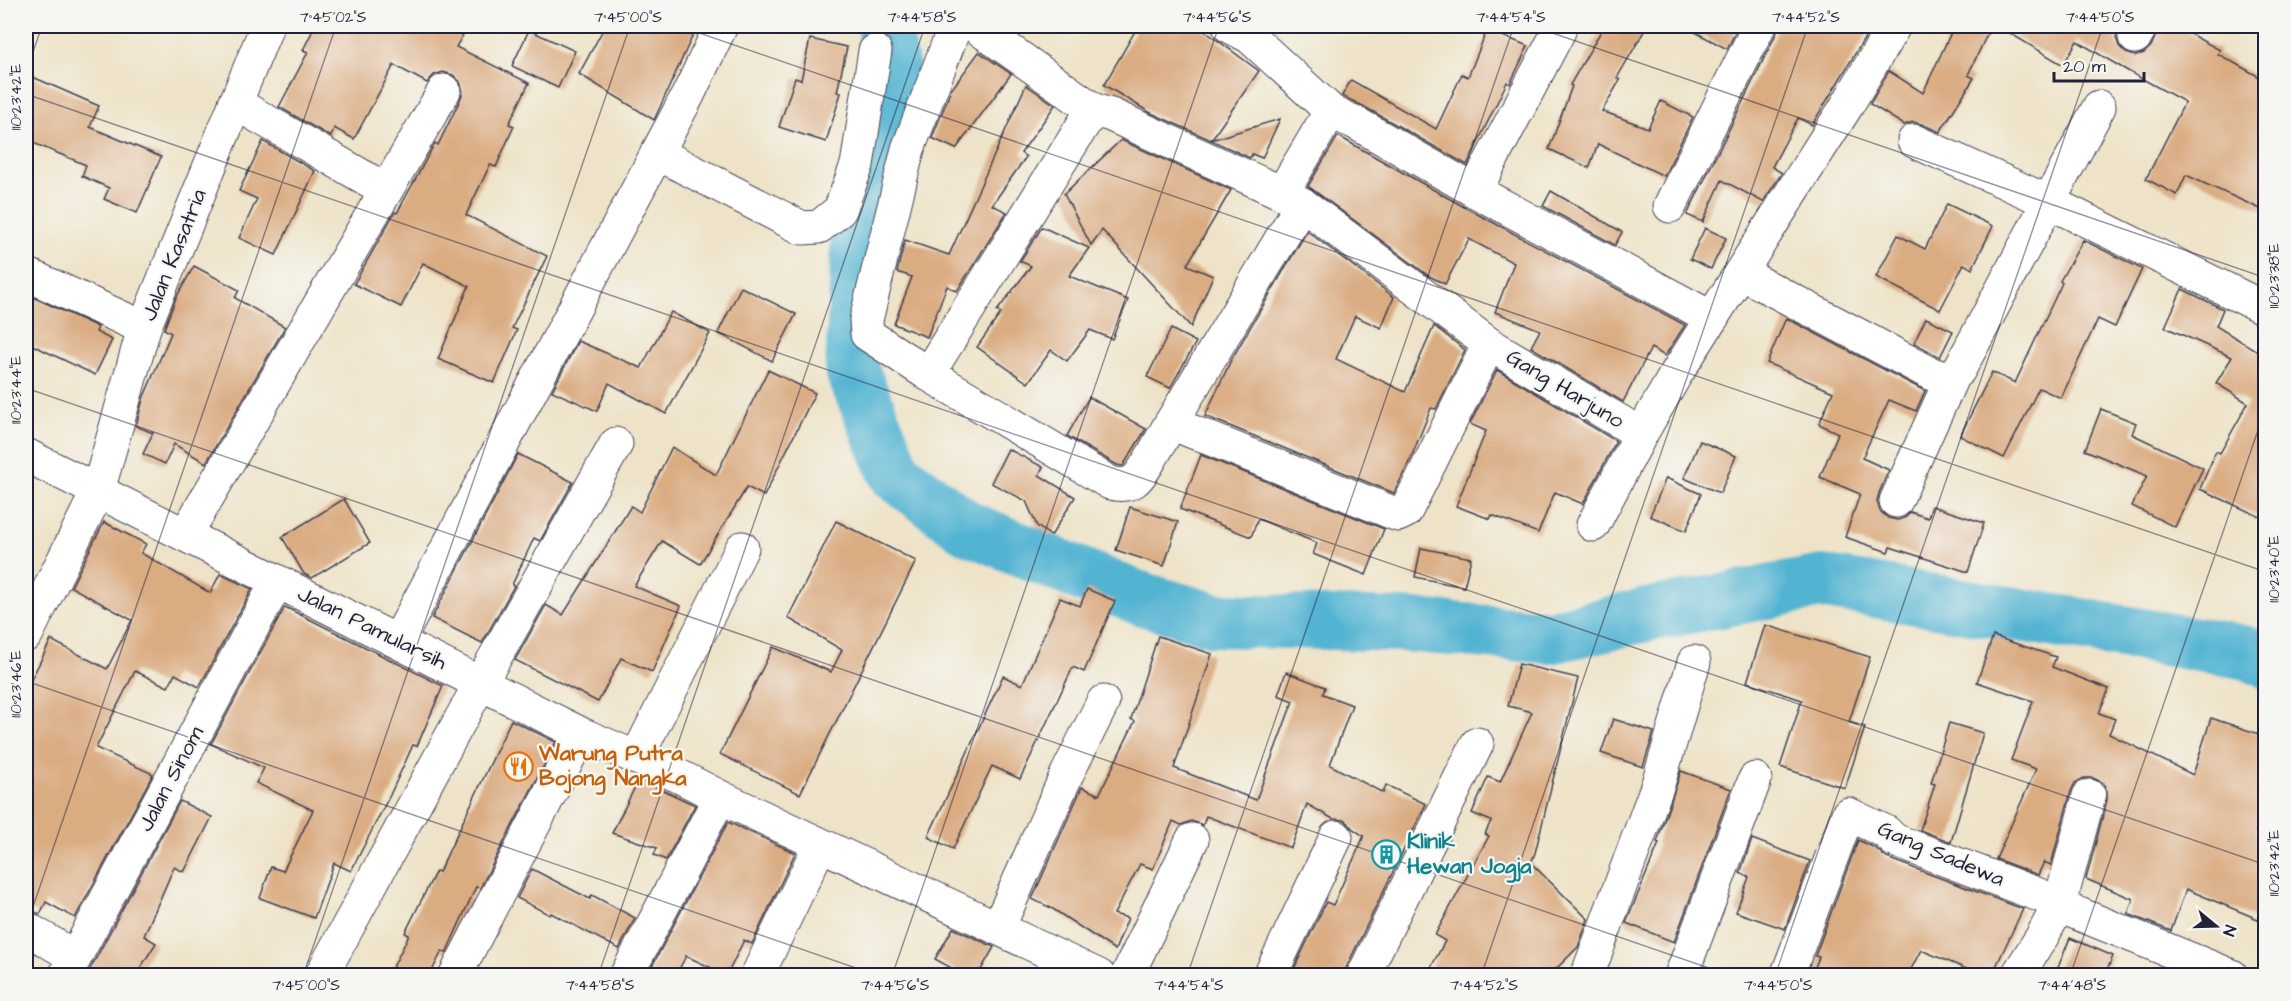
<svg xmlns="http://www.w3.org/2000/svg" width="2291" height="1001" viewBox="0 0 2291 1001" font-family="'Architects Daughter',sans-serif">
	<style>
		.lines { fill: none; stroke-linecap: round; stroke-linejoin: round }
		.river { stroke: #53b4d2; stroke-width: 54 }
		.building { fill: #daac82 }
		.minor-casing { stroke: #413f50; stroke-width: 35 }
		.minor { stroke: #fff; stroke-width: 33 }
		.ticks { fill: none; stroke: #22223b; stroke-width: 1.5; stroke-opacity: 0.45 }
		.labels { text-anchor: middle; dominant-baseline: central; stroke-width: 4.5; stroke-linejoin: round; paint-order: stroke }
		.street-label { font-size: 22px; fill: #22223b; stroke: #f6f6f2 }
		.food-label { font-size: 22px; font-weight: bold; fill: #c56008; stroke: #f6f6f2; text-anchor: start }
		.culture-label { font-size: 22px; font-weight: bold; fill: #0d838f; stroke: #f6f6f2; text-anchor: start }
		.neatline { fill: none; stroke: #22223b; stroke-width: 2 }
		.ticks-label { font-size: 15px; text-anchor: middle; fill: #22223b }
	</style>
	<rect width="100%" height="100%" fill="#f6f6f2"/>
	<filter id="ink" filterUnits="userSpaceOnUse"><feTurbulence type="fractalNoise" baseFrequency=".0167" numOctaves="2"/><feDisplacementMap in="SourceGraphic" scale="12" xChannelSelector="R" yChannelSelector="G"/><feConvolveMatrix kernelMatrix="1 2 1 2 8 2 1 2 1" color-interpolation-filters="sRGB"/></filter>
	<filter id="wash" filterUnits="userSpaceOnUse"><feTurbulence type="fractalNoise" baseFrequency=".008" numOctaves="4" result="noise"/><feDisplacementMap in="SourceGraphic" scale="24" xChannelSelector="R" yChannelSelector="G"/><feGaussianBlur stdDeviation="1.35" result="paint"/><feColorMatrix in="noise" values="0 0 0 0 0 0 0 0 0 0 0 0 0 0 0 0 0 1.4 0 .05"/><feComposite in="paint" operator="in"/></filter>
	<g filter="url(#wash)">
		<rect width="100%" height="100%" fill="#eee3c8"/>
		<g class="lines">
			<!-- river -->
			<path class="river" d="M884 26 895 79 858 237 852 370 896 475 966 527 1133 596 1214 620 1403 625 1550 637 1646 615 1821 582 2249 653 2266 662"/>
		</g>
		<g id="blocks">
			<!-- building -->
			<g class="building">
				<path d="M315 26H468L456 47 529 83 509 124 514 126 496 167 490 165 466 215 547 256 512 328 517 330 494 383 438 359 469 286 423 263 401 307 354 284 395 212 397 213 435 143 438 145 460 100 463 92 460 82 453 75 443 72 434 75 427 83 394 65 354 139 334 128 331 137 279 107 308 52 303 50Z"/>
				<path d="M605 26H697L654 120 579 74Z"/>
				<path d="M1138 26H1198L1259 71 1211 140 1149 112 1104 85Z"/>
				<path d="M1604 26H1647L1617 78 1620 80 1602 111 1648 128 1661 101 1693 117 1664 176 1598 144 1589 168 1549 149 1572 86 1570 85Z"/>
				<path d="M1684 26H1738L1727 49Z"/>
				<path d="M1778 26H1872L1812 125 1798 118 1772 167 1782 173 1763 202 1722 180 1703 222 1687 215 1776 34Z"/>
				<path d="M1954 26H1991L1968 75 1974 78 1940 132 1921 124 1913 122 1904 125 1870 104 1889 71 1923 93Z"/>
				<path d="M1998 26H2120L2116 37 2119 46 2126 53 2135 56 2144 53 2151 46 2160 26H2175L2220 50 2218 54 2265 80V211L2186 175 2177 195 2146 179 2185 102 2126 70 2077 41 2063 65Z"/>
				<path d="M529 30 575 51 558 88 512 66Z"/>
				<path d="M1487 30 1528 46 1510 84 1507 82 1467 165 1363 106 1342 96 1351 80 1436 129 1462 74 1468 77Z"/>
				<path d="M810 39 847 47 837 92 841 93 826 142 779 127 795 78 801 80Z"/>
				<path d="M979 52 1011 74 956 149 932 138 951 90Z"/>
				<path d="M26 74 99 106 90 127 161 157 137 213 104 199 109 188 82 176 86 165 26 140Z"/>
				<path d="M1026 85 1055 105 1021 153 1026 157 992 205 1007 212 957 291 947 286 927 337 894 324 912 277 897 272 905 240 949 255Z"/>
				<path d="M1280 119 1262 158 1252 154 1250 158 1211 140Z"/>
				<path d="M1338 136 1466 208 1685 325 1665 356 1651 348 1623 402 1531 347 1540 330 1495 312 1514 263 1469 239 1445 284 1429 276 1308 186Z"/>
				<path d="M1121 140 1231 190 1187 265 1213 276 1191 327 1102 230 1091 245 1064 194Z"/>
				<path d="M263 141 315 171 276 255 239 238 257 199 239 191Z"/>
				<path d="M1551 191 1622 232 1615 245 1543 206Z"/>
				<path d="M1947 204 1993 226 1972 269 1964 264 1940 310 1876 277 1898 235 1925 249Z"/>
				<path d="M1042 227 1089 248 1069 276 1128 300 1112 339 1090 330 1067 361 1051 350 1028 383 977 347 1001 313 997 311 1031 266 1020 261Z"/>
				<path d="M1705 228 1726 238 1711 269 1690 259Z"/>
				<path d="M1307 231 1394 297 1381 328 1355 316 1336 359 1405 392 1434 326 1465 350 1436 409 1431 408 1411 458 1394 493 1205 416 1231 360Z"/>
				<path d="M2083 240 2142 269 2115 327 2098 319 2061 398 2039 388 2004 458 1960 436 1992 372 2015 383 2062 283 2060 281Z"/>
				<path d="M194 266 239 290 235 298 285 327 206 463 174 444 165 464 143 454 153 433 136 426 143 399 171 333 164 329 176 298Z"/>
				<path d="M741 287 796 314 772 361 718 333Z"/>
				<path d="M2182 289 2223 309 2216 326 2265 356V519L2200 489 2216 451 2220 453 2248 403 2216 383 2232 357 2165 327Z"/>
				<path d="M26 294 98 327 96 332 112 340 95 375 26 342Z"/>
				<path d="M671 312 710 333 666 414 609 383 597 411 552 391 578 341 641 368Z"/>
				<path d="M1786 318 1925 391 1916 411 1889 400 1862 458 1889 470 1879 493 1877 502 1880 511 1888 518 1898 520 1906 517 1910 512 1928 518 1932 506 1984 523 1968 572 1890 547 1888 552 1845 537 1860 494 1820 477 1838 433 1819 424 1833 392 1767 363Z"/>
				<path d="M1926 318 1953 331 1940 357 1914 343Z"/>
				<path d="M1171 329 1196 342 1170 388 1147 377Z"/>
				<path d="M768 370 815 393 764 496 747 487 700 564 662 541 634 586 681 606 652 672 621 658 598 702 515 660 546 605 563 615 631 506 640 512 672 447 716 475Z"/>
				<path d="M1497 370 1616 441 1583 504 1555 492 1538 533 1492 515 1490 519 1456 506 1486 431 1470 424Z"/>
				<path d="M1089 397 1146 429 1123 466 1117 465 1067 436Z"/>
				<path d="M2101 409 2136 423 2132 434 2203 468 2175 527 2132 506 2147 476 2085 450Z"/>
				<path d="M1700 441 1736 456 1720 493 1684 478Z"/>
				<path d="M1008 449 1043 467 1039 475 1075 497 1051 536 1037 526 1026 501 991 483Z"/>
				<path d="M518 454 573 482 540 541 534 538 512 585 514 586 482 643 432 618Z"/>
				<path d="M1201 455 1384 529 1366 575 1313 554 1317 543 1258 519 1251 537 1180 509Z"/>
				<path d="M1666 478 1701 494 1686 531 1650 516Z"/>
				<path d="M344 499 370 543 312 578 304 574 282 537Z"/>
				<path d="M1130 507 1178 522 1164 566 1116 550Z"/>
				<path d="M836 521 916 561 800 794 720 754 773 647 831 672 842 650 788 618Z"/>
				<path d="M104 522 146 544 141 553 210 593 220 574 252 589 199 687 175 674 168 687 135 671 96 748 153 774 75 918 46 902 40 914 26 909V690L51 640 107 669 132 620 71 587Z"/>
				<path d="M1421 548 1471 558 1464 587 1415 577Z"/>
				<path d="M1087 589 1115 601 1084 672 1073 667 1020 779 992 766 953 849 928 837 1003 676 1022 685 1060 598 1080 606Z"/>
				<path d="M285 607 443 686 417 746 413 745 390 795 351 871 334 863 314 918 260 898 271 867 283 871 313 810 256 783 264 768 211 744Z"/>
				<path d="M1765 625 1870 657 1849 722 1865 727 1845 788 1780 767 1802 700 1747 682Z"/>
				<path d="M1158 636 1212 654 1174 768 1256 800 1293 701 1278 695 1286 672 1325 687 1323 694 1352 705 1330 765 1383 793 1386 785 1426 804 1346 968 1345 975H1291L1326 902 1333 905 1364 836 1353 829 1345 820 1333 819 1307 804 1291 848 1206 816 1203 825 1191 821 1181 825 1173 821 1153 869 1140 864 1114 914 1128 918 1115 950 1053 909 1032 899 1082 787 1099 795 1135 721 1131 719Z"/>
				<path d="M1993 636 2056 657 2052 667 2109 689 2099 713 2115 719 2109 734 2193 775 2211 718 2265 736V775L2260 794 2265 796V807L2256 831 2265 834V922L2186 889 2171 931 2128 914 2133 899 2086 879 2107 800V792L2103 783 2093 778H2084L2075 783 2071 791 2051 865 2044 862 2038 875 1996 859 2036 769 2011 760 2033 701 1977 682Z"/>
				<path d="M1519 664 1578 678 1535 853 1531 863 1588 919 1578 947 1550 975H1427L1445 941 1435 935 1489 836 1485 834 1491 821 1472 813 1488 777 1500 782 1532 712 1508 706Z"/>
				<path d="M1613 719 1654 732 1643 767 1601 753Z"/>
				<path d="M511 720 556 742 480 888 476 887 446 953 442 951 430 975H389L409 935 405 933 436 871 439 872Z"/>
				<path d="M1949 723 1983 733 1951 842 1920 830 1935 784 1931 783Z"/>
				<path d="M1681 771 1731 789 1674 942 1626 923 1659 843 1657 842Z"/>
				<path d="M639 779 695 805 666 860 654 855 657 848 612 833Z"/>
				<path d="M180 801 212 817 184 872 174 867 144 936 156 943 136 975H87Z"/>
				<path d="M728 822 795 853 752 944 744 940 727 975 686 956 676 975H656L649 972Z"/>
				<path d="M1752 839 1810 861 1785 929 1736 912 1749 877 1740 873Z"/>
				<path d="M1858 840 1875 848 1887 858 2023 909 1992 975H1981L1921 950 1908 975H1812L1819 957 1815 956Z"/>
				<path d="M532 869 590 899 592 895 635 918 619 949 551 913 550 915 517 898Z"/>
				<path d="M953 928 994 947 978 975H964L935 959Z"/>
				<path d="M2070 938 2113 956 2105 975H2055Z"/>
			</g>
		</g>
	</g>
	<g filter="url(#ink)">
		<use href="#blocks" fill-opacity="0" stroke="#413f50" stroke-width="1.5"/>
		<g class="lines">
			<defs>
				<g id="minor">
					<path d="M975 26 1094 110"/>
					<path d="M1229 26 1250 37 1333 113"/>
					<path d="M2135 37 2141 26"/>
					<path d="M235 103 386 190"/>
					<path d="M1914 141 2049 202 2266 309"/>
					<path d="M657 153 802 228 819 227 840 210 857 165 875 51"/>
					<path d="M1475 191 1559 31"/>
					<path d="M1282 193 1329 114 1333 113 1354 122 1475 191 1712 318"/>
					<path d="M1670 206 1759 26"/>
					<path d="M1741 273 1928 372C1940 378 1948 379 1959 370L2099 107"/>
					<path d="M26 274 144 328"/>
					<path d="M1489 344 1406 511 1398 515 1171 423C1163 436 1144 474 1134 481 1126 486 1118 485 1110 483L928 374 1083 125 1094 110 1111 115 1282 193 1302 204 1489 344 1641 434"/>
					<path d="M928 374 867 334 866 320 908 149 955 26"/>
					<path d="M1171 423 1302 204"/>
					<path d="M26 455 581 734 679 776 720 797 1099 976"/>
					<path d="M1896 501 1953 375"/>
					<path d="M1593 525 1641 434 1676 374 1846 107 1894 26"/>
					<path d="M186 534 444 91"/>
					<path d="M26 635 98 491 144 328 267 26"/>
					<path d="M398 641 688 95 721 26"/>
					<path d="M637 757 742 548"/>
					<path d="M2059 906 2232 976"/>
					<path d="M26 928 75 957"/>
					<path d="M998 928 1067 774 1103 702"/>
					<path d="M65 976 277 582"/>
					<path d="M321 976 481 682 616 444"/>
					<path d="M455 976 581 734"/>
					<path d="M626 976 720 797"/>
					<path d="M757 976 820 845"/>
					<path d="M1127 976 1192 840"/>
					<path d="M1270 976 1336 837"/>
					<path d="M1363 976 1477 744"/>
					<path d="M1587 976 1658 784 1694 662"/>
					<path d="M1681 976 1755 779"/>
					<path d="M1787 976 1848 814 1886 832 1894 840 2060 903"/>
					<path d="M2017 976 2043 935 2060 903 2089 796"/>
				</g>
			</defs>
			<!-- minor casing -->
			<use href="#minor" class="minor-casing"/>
			<!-- minor -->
			<use href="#minor" class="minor"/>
		</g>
	</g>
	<!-- ticks -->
	<path class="ticks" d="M679 26 2266 572M1532 26 2266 278M26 72 42 26M26 94 2266 865M26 388 1732 976M26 681 879 976M26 927 336 26M26 975V976M303 976 630 26M598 976 925 26M892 976 1219 26M1187 976 1514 26M1481 976 1808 26M1775 976 2103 26M2070 976 2266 407"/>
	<!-- icons -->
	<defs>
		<symbol id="restaurant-ring" viewBox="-11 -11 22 22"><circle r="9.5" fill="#f6f6f2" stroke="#e8710a" stroke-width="1.5"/><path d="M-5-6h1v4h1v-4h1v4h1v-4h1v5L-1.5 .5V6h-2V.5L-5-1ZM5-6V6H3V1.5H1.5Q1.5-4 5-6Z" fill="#e8710a"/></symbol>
		<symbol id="building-ring" viewBox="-11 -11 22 22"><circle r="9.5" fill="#f6f6f2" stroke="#0f9aa8" stroke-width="1.5"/><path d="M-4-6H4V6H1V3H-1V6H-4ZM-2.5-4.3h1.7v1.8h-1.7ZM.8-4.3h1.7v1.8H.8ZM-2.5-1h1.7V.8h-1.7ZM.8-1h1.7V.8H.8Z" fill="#0f9aa8"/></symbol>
	</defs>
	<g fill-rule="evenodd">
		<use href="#restaurant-ring" x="502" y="750" width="33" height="33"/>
		<use href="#building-ring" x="1370" y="838" width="33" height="33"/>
	</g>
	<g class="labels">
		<!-- street labels -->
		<g class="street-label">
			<text transform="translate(174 255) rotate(-68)">Jalan Kasatria</text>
			<text transform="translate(1565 389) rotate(31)">Gang Harjuno</text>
			<text transform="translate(372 628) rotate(26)">Jalan Pamularsih</text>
			<text transform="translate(171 779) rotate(-62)">Jalan Sinom</text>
			<text transform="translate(1941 854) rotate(23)">Gang Sadewa</text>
		</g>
		<!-- food labels -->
		<g class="food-label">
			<text x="539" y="753">Warung Putra<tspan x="539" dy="25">Bojong Nangka</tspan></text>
		</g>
		<!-- culture labels -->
		<g class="culture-label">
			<text x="1407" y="841">Klinik<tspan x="1407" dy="25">Hewan Jogja</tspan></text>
		</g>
	</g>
	<!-- margin -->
	<rect width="2291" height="1001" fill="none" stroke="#f6f6f2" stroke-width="66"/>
	<!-- north arrow -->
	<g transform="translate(2216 926) rotate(109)" stroke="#f6f6f2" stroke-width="4.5" paint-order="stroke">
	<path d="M0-4.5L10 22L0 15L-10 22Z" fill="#22223b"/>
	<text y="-9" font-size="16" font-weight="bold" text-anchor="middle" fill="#22223b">N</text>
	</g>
	<!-- scale -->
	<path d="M2054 72v9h90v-9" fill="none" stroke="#22223b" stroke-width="3"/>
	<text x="2063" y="72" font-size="18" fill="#22223b" stroke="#f6f6f2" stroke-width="4.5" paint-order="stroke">20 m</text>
	<rect x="33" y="33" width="2225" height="935" class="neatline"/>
	<g class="ticks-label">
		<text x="333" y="22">7°45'02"S</text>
		<text x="628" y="22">7°45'00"S</text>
		<text x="922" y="22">7°44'58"S</text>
		<text x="1217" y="22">7°44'56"S</text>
		<text x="1511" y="22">7°44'54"S</text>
		<text x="1806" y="22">7°44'52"S</text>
		<text x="2100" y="22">7°44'50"S</text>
		<text transform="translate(16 97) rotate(-90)" y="5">110°23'42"E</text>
		<text transform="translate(2274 276) rotate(-90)" y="5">110°23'38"E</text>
		<text transform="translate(16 390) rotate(-90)" y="5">110°23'44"E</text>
		<text transform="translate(2274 569) rotate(-90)" y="5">110°23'40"E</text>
		<text transform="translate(16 684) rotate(-90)" y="5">110°23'46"E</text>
		<text transform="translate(2274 863) rotate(-90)" y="5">110°23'42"E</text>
		<text x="306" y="990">7°45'00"S</text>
		<text x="600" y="990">7°44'58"S</text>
		<text x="895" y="990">7°44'56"S</text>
		<text x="1189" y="990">7°44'54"S</text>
		<text x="1484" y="990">7°44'52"S</text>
		<text x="1778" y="990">7°44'50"S</text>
		<text x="2072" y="990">7°44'48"S</text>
	</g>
</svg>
